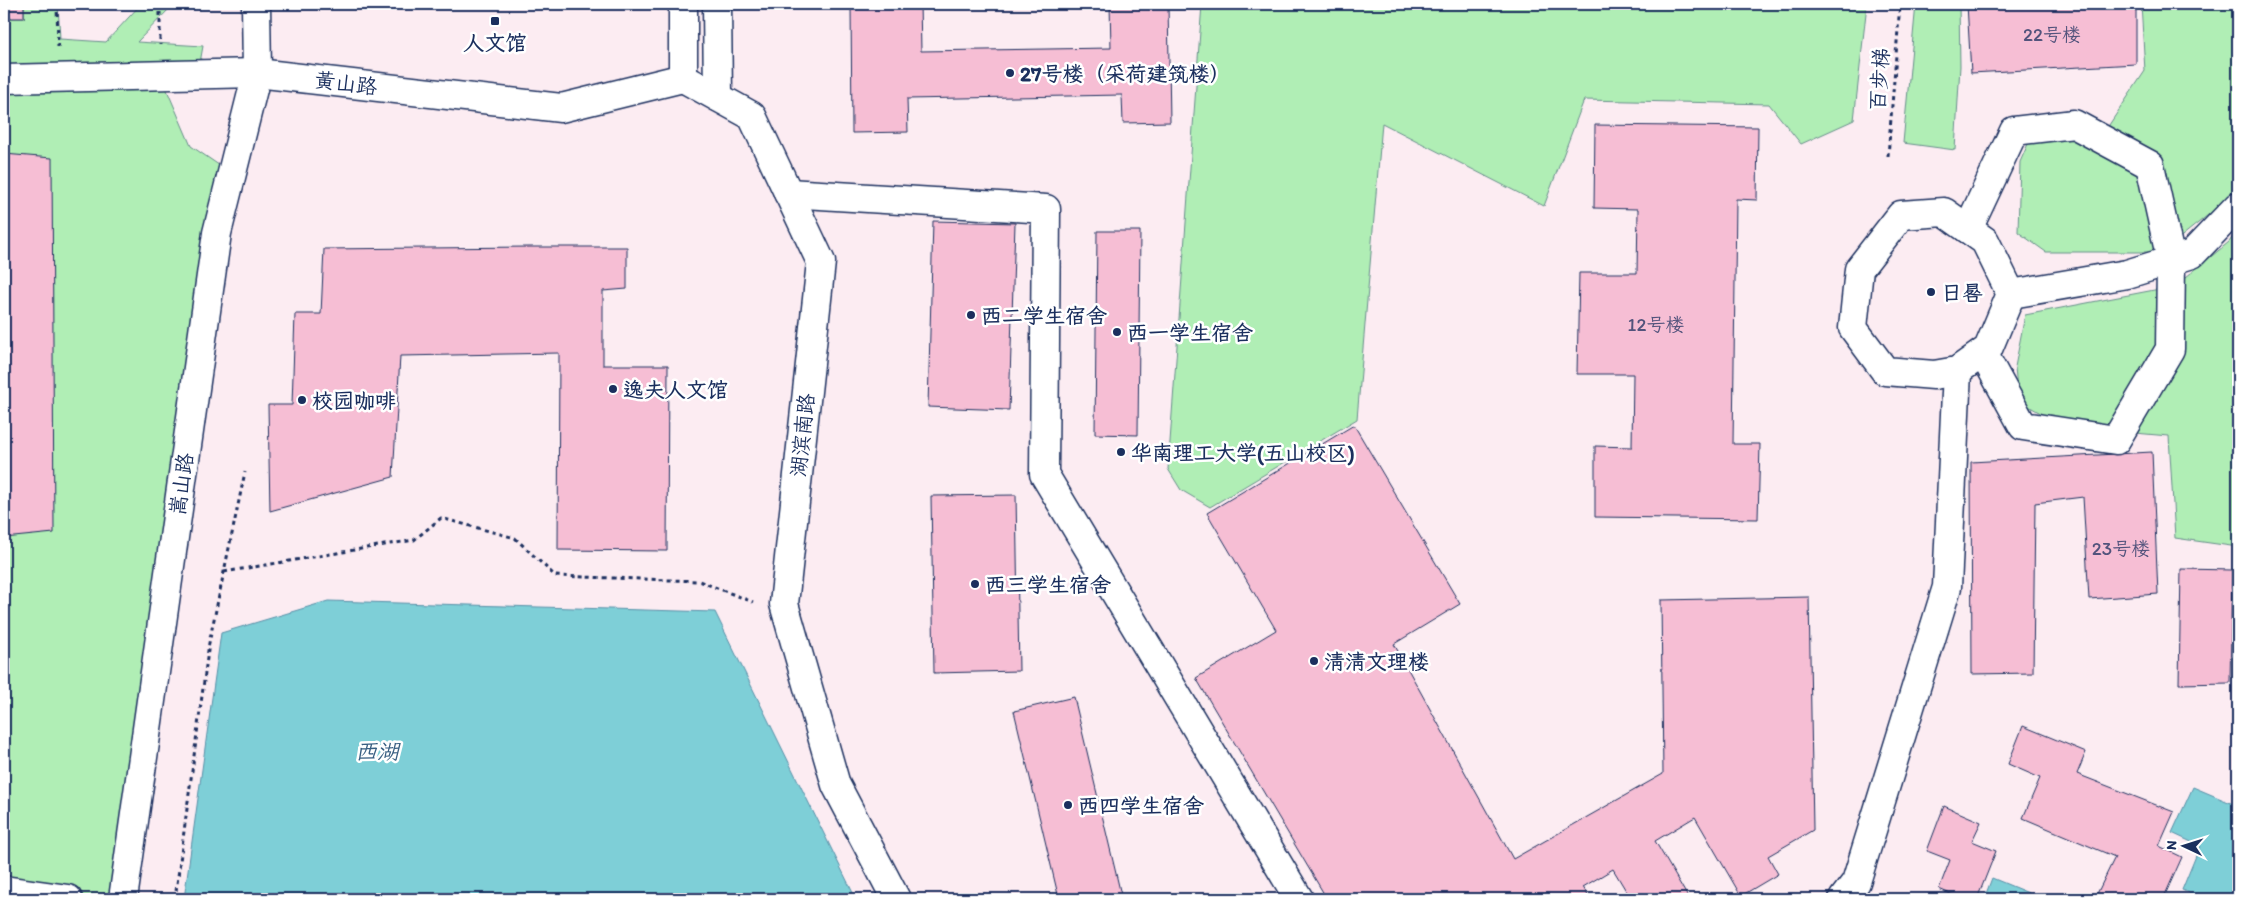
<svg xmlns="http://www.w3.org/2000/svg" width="2242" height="903" viewBox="0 0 2242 903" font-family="Itim,'LXGW WenKai TC',sans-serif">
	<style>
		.built { fill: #fcecf2 }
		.green { fill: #b0eeb5; stroke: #668e8a }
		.water { fill: #7ecfd7; stroke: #568fa7 }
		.building { fill: #f6bed4; stroke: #1b2f5e }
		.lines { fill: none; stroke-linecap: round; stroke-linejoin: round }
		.minor-casing { stroke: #1b2f5e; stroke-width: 31 }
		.path { stroke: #1b2f5e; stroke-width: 3; stroke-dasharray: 4 4; stroke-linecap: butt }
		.minor { stroke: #fff; stroke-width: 28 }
		.poi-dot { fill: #1b2f5e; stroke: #fff; stroke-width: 2 }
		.labels { text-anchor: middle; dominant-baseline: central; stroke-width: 5; stroke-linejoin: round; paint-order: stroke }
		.number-label { font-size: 19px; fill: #52537c }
		.poi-label { font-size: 21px; font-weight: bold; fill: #1b2f5e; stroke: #fff; text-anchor: start }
		.street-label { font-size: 21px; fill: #1b2f5e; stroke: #fff }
		.water-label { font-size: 22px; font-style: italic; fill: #395f82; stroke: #fff }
	</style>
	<rect width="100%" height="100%" fill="#fff"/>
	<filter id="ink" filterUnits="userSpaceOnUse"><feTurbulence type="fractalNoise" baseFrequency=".02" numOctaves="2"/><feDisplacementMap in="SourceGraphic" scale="10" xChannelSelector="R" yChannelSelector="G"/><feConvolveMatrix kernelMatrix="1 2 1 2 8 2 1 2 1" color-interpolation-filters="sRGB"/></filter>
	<g filter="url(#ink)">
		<!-- built -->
		<rect class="built" x="4" y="4" width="2234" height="895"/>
		<!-- green -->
		<g class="green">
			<path d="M24 4H58L60 39 106 42 141 4H165L170 8 137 42 203 46 198 74 161 76 191 146 232 174 122 899H4V18H24Z"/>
			<path d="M1202 4H1867L1854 120 1801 144 1769 104 1584 100 1544 206 1382 123 1357 419 1210 507 1181 490 1168 469Z"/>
			<path d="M1916 4H1959L1960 66 1955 150 1903 143Z"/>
			<path d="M2141 4H2238V184L2223 203 2162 252H2046L2018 232 2020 162 2031 137 2105 131 2145 71Z"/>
			<path d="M2238 230V547L2175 538 2169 436 2065 427 2018 400 2015 367 2025 315 2175 286 2229 242Z"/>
		</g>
		<!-- water -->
		<g class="water">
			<path d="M360 4H530L360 9Z"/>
			<path d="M328 601 715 612 856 899H184L221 633Z"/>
			<path d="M2193 787 2238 806V899H2201L2182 890 2200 846 2172 833Z"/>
			<path d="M1992 878 2043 899H1984Z"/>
		</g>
		<!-- building -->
		<g class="building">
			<rect x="4" y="4" width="20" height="14"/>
			<path d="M851 4H920L921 51 1111 48 1110 4H1168L1170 122 1123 123 1122 95 907 99 908 132 852 133Z"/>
			<path d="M1967 4H2136V64L1971 73Z"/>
			<path d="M1595 125 1758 127 1757 200 1736 199 1733 444H1760L1758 519 1595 517V446L1632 447 1633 374H1577L1579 273H1637L1638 209 1594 208Z"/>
			<path d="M4 154 52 158 54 533 4 538Z"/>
			<path d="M933 221 1015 223 1009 410 928 407Z"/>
			<path d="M1097 231H1140L1138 435 1095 434Z"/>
			<path d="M529 247H627V289L603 291V365H668L667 551 558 550 559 353 400 356 393 477 270 511 268 405H292L295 314H321L324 249Z"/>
			<path d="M1354 425 1460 604 1394 644 1513 859 1663 774 1661 600 1809 597 1813 830 1768 856 1778 874 1741 896 1695 817 1655 841 1689 899H1631L1613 869 1583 887 1590 899H1327L1196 678 1276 630 1207 513Z"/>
			<path d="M2152 452 2158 594 2089 599 2083 497 2035 503 2033 673 1972 674 1971 462Z"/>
			<path d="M1016 495 1019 671 934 673 931 496Z"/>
			<path d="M2181 569 2232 570 2230 683 2179 684Z"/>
			<path d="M1074 697 1122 899H1059L1014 711Z"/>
			<path d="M4 698 6 736H4Z"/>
			<path d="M2023 726 2086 752 2077 774 2174 812 2159 846 2182 857 2165 895 2173 899 2095 898 2115 857 2023 818 2040 778 2008 764Z"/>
			<path d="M1944 806 1981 822 1972 841 1996 851 1977 899H1962L1939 889 1950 860 1927 851Z"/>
		</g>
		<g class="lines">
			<defs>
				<g id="minor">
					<path d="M683 4V78"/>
					<path d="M717 4 718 97"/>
					<path d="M683 78 752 116 821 262 784 604 836 785 896 899"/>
					<path d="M4 79 257 73 561 108 683 78"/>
					<path d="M788 193 1046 209 1044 474 1299 899"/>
					<path d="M1944 212 1985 241 2011 294 1988 349 1957 371 1934 375 1885 371 1853 328 1859 269 1901 215Z"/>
					<path d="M1968 229 2014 131 2074 124 2150 165 2171 260 2170 349 2116 440 2023 426 1983 353"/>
					<path d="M2011 294 2127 274 2192 254 2238 206"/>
					<path d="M4 890 68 899"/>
					<path d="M123 899 217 233 257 73 256 4"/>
					<path d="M1843 899 1856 882 1947 587 1957 371"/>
				</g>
			</defs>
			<!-- minor casing -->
			<use href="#minor" class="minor-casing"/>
			<!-- path -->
			<g class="path">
				<path d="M57 4 58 47"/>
				<path d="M160 4V45"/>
				<path d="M1888 156 1900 4"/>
				<path d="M224 572 414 540 441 518 515 538 555 576 699 581 753 602"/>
				<path d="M175 899 209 643 245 472"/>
			</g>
			<!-- minor -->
			<use href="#minor" class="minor"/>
		</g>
	</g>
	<!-- markers -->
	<g class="poi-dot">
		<rect x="490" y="16" width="10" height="10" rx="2.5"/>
		<circle cx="1010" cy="73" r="5"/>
		<circle cx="1931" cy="292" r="5"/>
		<circle cx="971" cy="315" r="5"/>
		<circle cx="1117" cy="332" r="5"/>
		<circle cx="613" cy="389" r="5"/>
		<circle cx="302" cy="400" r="5"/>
		<circle cx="1121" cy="452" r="5"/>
		<circle cx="975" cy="584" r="5"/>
		<circle cx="1314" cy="661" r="5"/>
		<circle cx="1068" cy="805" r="5"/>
	</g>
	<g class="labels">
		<!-- number labels -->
		<g class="number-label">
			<text x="2052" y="34">22号楼</text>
			<text x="1656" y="324">12号楼</text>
			<text x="2121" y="548">23号楼</text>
		</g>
		<!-- poi labels -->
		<g class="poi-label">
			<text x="495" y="42" text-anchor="middle">人文馆</text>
			<text x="1020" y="73">27号楼（采荷建筑楼）</text>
			<text x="1941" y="292">日晷</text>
			<text x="981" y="315">西二学生宿舍</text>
			<text x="1127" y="332">西一学生宿舍</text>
			<text x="623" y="389">逸夫人文馆</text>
			<text x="312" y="400">校园咖啡</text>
			<text x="1131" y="452">华南理工大学(五山校区)</text>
			<text x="985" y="584">西三学生宿舍</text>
			<text x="1324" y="661">清清文理楼</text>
			<text x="1078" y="805">西四学生宿舍</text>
		</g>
		<!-- street labels -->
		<g class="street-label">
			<text transform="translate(1879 79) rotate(-86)">百步梯</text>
			<text transform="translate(346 83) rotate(7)">黄山路</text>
			<text transform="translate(802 435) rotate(-84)">湖滨南路</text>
			<text transform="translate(181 484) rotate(-82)">嵩山路</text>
		</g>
		<!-- water labels -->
		<g class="water-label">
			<text x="377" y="751">西湖</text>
		</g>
	</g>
	<!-- margin -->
	<rect width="2242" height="903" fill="none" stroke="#fff" stroke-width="20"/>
	<rect x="10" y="10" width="2222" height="883" fill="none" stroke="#1b2f5e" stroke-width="2" filter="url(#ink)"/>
	<!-- north arrow -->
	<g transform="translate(2184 846) rotate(274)" stroke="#ffffff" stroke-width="4" paint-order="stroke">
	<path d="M0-4L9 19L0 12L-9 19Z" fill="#1b2f5e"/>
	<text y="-8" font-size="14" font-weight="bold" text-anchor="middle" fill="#1b2f5e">N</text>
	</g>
</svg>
